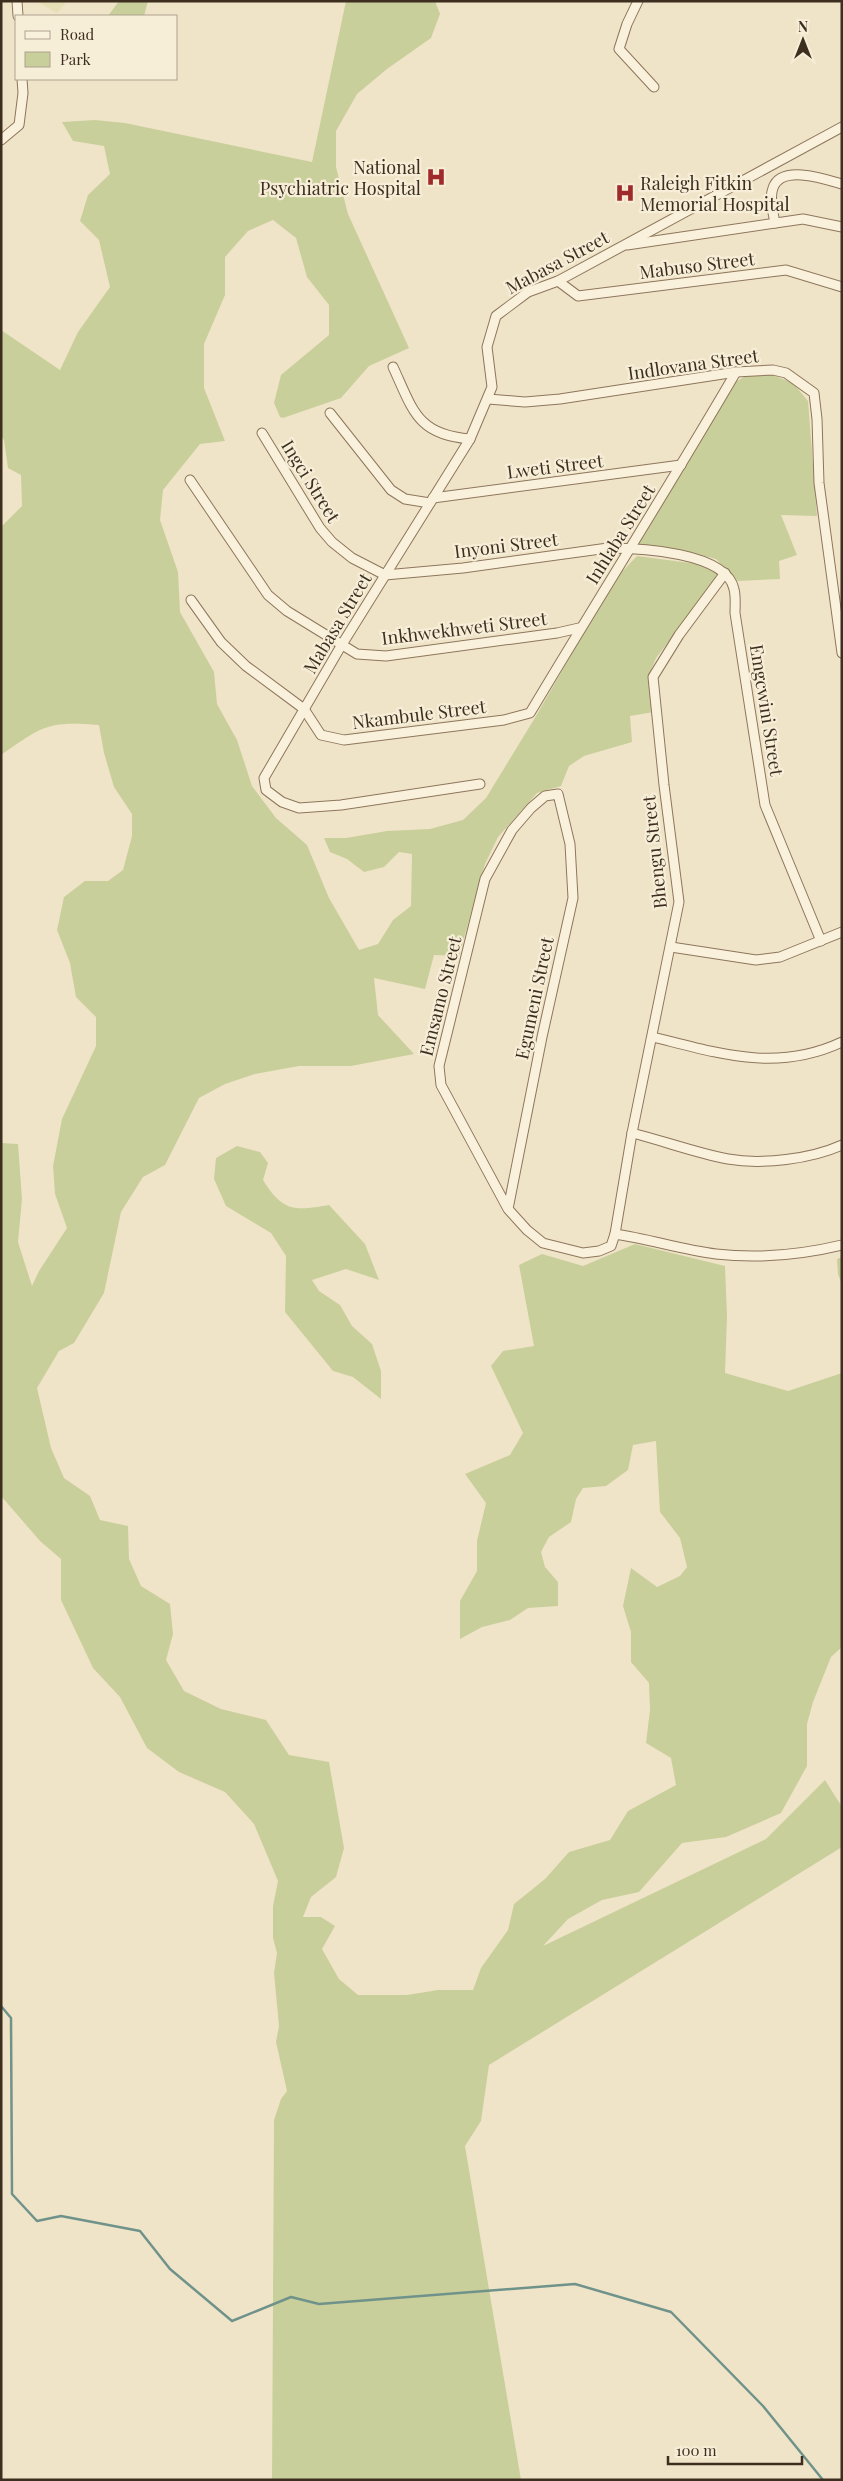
<svg xmlns="http://www.w3.org/2000/svg" width="843" height="2481" viewBox="0 0 843 2481" font-family="'Playfair Display',serif">
	<style>
		.farmland { fill: #e6deb5 }
		.green { fill: #c9cf9b }
		.lines { fill: none; stroke-linecap: round; stroke-linejoin: round }
		.stream { stroke: #6f938a; stroke-width: 2.5 }
		.street-casing { stroke: #8d765c; stroke-width: 11 }
		.street { stroke: #faf1dc; stroke-width: 9 }
		.labels { text-anchor: middle; dominant-baseline: central; stroke-width: 4.5; stroke-linejoin: round; paint-order: stroke }
		.poi-label { font-size: 18px; fill: #3d2e20; stroke: #f7eed8; text-anchor: end }
		.street-label { font-size: 18px; fill: #3d2e20; stroke: #f7eed8 }
	</style>
	<rect width="100%" height="100%" fill="#f0e4c8"/>
	<!-- farmland -->
	<path class="farmland" d="M36 1H67L57 13Z"/>
	<!-- green -->
	<g class="green">
		<path d="M119 1H148L144 16H108Z"/>
		<path d="M346 1H435L440 14 431 38 387 69 357 94 336 131V167L348 214 409 348 369 366 341 398 283 418 280 417 274 403 281 375 329 335V305L307 277 296 238 273 220 248 231 225 257V295L204 344V388L225 441 200 444 163 490 160 520 178 572 180 612 214 672 217 704 237 740 252 786 276 818 307 845 329 898 359 950 378 944 393 920 411 906 412 854 399 852 384 867 364 872 347 859 330 852 324 838H346L387 831 430 829 463 820 486 798 536 716 615 579 637 556 698 564 720 575 656 658 649 675 654 712 630 716 632 742 584 756 569 766 561 786 537 793 498 837 485 864 459 956 434 955 425 989 374 978 378 1015 414 1054 351 1066H299L255 1074 225 1084 199 1098 165 1165 143 1177 121 1212 104 1293 74 1343 59 1351 37 1388 51 1448 64 1478 90 1496 100 1520 128 1526 129 1559 141 1586 170 1604 173 1634 166 1660 184 1691 221 1709 266 1720 289 1755 329 1762 344 1848 336 1877 311 1897 303 1917H321L335 1926 322 1949 339 1979 358 1995H407L438 1990H473L481 1968 508 1930 514 1904 545 1879 569 1852 610 1840 628 1811 676 1785 671 1758 646 1743 650 1710 649 1683 631 1662V1632L623 1606 631 1568 657 1587 680 1576 687 1567 680 1538 660 1512 656 1441 633 1445 628 1470 606 1486 583 1488 576 1499 571 1522 549 1537 541 1552 545 1567 558 1582V1606L528 1608 510 1620 482 1627 460 1639V1601L477 1571V1541L486 1503 465 1474 510 1455 523 1433 491 1366 503 1351 534 1346 519 1265 542 1254 583 1266 635 1244 725 1266 727 1317 725 1373 788 1391 842 1373V1647L831 1657 813 1702 807 1724V1766L781 1813 726 1837 682 1843 639 1892 602 1900 568 1919 543 1946 766 1839 825 1780 842 1807V1847L489 2065 481 2121 465 2146 521 2480H272L274 2120 281 2099 287 2091 276 2042 279 2026 274 1973 277 1953 273 1938V1906L278 1881 254 1824 225 1792 179 1772 147 1748 120 1697 93 1668 61 1600V1559L40 1541 1 1496V1143L18 1144 22 1199 18 1242 32 1286 39 1271 67 1228 55 1194 53 1166 62 1119 96 1046V1017L76 997 70 963 57 930 64 897 85 881H108L123 870 132 836V814L114 787 104 753 99 725C47 721 43 726 1 755V527L22 506 21 475 8 468 4 440 1 436V330L60 370 78 332 110 287 99 240 80 221 88 195 110 174 104 146 73 141 62 122 95 120 125 123 312 162Z"/>
		<path d="M770 374 793 383 808 401 817 516 781 515 797 555 779 561 780 579 738 581 716 559 685 551 637 545 683 469 729 386 747 375Z"/>
		<path d="M237 1146 260 1152 268 1163 263 1180C283 1212 294 1211 329 1205L365 1244 379 1280 346 1269 312 1280 319 1291 340 1305 352 1326 372 1344 381 1371V1399L353 1377 333 1371 285 1312 286 1256 271 1233 226 1206 214 1179 216 1158Z"/>
		<path d="M842 1257V1285L838 1274 837 1259Z"/>
	</g>
	<g class="lines">
		<!-- stream -->
		<path class="stream" d="M1 2006 11 2018 12 2194 37 2221 61 2216 140 2231 170 2269 232 2321 291 2297 319 2304 575 2284 671 2312 763 2406 823 2480"/>
		<defs>
			<g id="street">
				<path d="M17 1 18 16"/>
				<path d="M638 1 627 24 619 49 654 87"/>
				<path d="M1 140 19 125 23 93 22 79"/>
				<path d="M775 223C773 212 769 198 773 188 781 164 825 179 842 184"/>
				<path d="M627 245 803 219 842 227"/>
				<path d="M558 281 578 296 786 270 842 287"/>
				<path d="M393 367C413 410 417 435 470 439"/>
				<path d="M488 399 525 402 560 399 736 372 773 370 786 373 814 393 817 419 819 483 842 653"/>
				<path d="M330 413 391 490 405 499 430 503"/>
				<path d="M262 433 320 528 332 542 352 558 385 575 463 568 608 548C639 548 726 552 734 589 736 597 735 605 735 613L765 805 821 941"/>
				<path d="M190 480 268 595 287 611 357 654 386 656 557 633 579 628"/>
				<path d="M433 498 681 465"/>
				<path d="M191 600 221 642 246 666 304 709 321 735 344 740 504 720 530 713C598 599 669 487 736 372"/>
				<path d="M480 784 341 805 299 808 282 802 266 790 264 778 341 646 470 439 492 387 487 347 496 316 528 292 558 281 842 127"/>
				<path d="M671 947 756 960 780 957 842 932"/>
				<path d="M653 1037C718 1053 776 1073 842 1042"/>
				<path d="M632 1133C664 1141 696 1153 728 1159 762 1165 811 1159 842 1145"/>
				<path d="M508 1209 542 1037 573 898 570 844 558 794 545 796 531 808 512 830 485 879 439 1066 441 1085 508 1209 527 1230 543 1243 583 1253 599 1251 611 1246 615 1234 632 1133 679 902 664 785 653 677 679 635 725 573"/>
				<path d="M615 1234C649 1239 683 1250 716 1254 759 1259 800 1255 842 1245"/>
			</g>
		</defs>
		<!-- street casing -->
		<use href="#street" class="street-casing"/>
		<!-- street -->
		<use href="#street" class="street"/>
	</g>
	<!-- icons -->
	<defs>
		<symbol id="hospital-bare" viewBox="-9 -9 18 18"><path d="M-5-5h3v3.5h4V-5h3V5h-3V1.5h-4V5h-3Z" fill="#9e2a2b" stroke="#f7eed8" stroke-width="2.5" paint-order="stroke"/></symbol>
	</defs>
	<g fill-rule="evenodd">
		<use href="#hospital-bare" x="422" y="163" width="28" height="28"/>
		<use href="#hospital-bare" x="611" y="179" width="28" height="28"/>
	</g>
	<g class="labels">
		<!-- poi labels -->
		<g class="poi-label">
			<text x="421" y="167">National<tspan x="421" dy="21">Psychiatric Hospital</tspan></text>
			<text x="640" y="183" text-anchor="start">Raleigh Fitkin<tspan x="640" dy="21">Memorial Hospital</tspan></text>
		</g>
		<!-- street labels -->
		<g class="street-label">
			<text transform="translate(557 262) rotate(-28)">Mabasa Street</text>
			<text transform="translate(697 265) rotate(-7)">Mabuso Street</text>
			<text transform="translate(693 364) rotate(-8)">Indlovana Street</text>
			<text transform="translate(555 466) rotate(-7)">Lweti Street</text>
			<text transform="translate(311 481) rotate(58)">Ingci Street</text>
			<text transform="translate(620 534) rotate(-58)">Inhlaba Street</text>
			<text transform="translate(506 545) rotate(-7)">Inyoni Street</text>
			<text transform="translate(337 623) rotate(-59)">Mabasa Street</text>
			<text transform="translate(464 628) rotate(-7)">Inkhwekhweti Street</text>
			<text transform="translate(767 710) rotate(81)">Emgcwini Street</text>
			<text transform="translate(419 714) rotate(-7)">Nkambule Street</text>
			<text transform="translate(654 852) rotate(-96)">Bhengu Street</text>
			<text transform="translate(440 996) rotate(-76)">Emsamo Street</text>
			<text transform="translate(534 998) rotate(-78)">Egumeni Street</text>
		</g>
	</g>
	<!-- border -->
	<rect width="843" height="2481" fill="none" stroke="#3d2e20" stroke-width="5"/>
	<!-- legend -->
	<rect x="15" y="15" width="162" height="65" fill="#f7eed8" stroke="#ada18e"/>
	<rect x="25" y="31" width="25" height="8" fill="#faf1dc" stroke="#ada18e"/>
	<text x="60" y="40" font-size="15" fill="#3d2e20">Road</text>
	<rect x="25" y="52" width="25" height="15" fill="#c9cf9b" stroke="#ada18e"/>
	<text x="60" y="65" font-size="15" fill="#3d2e20">Park</text>
	<!-- north arrow -->
	<g transform="translate(803 40)" stroke="#f7eed8" stroke-width="4" paint-order="stroke">
	<path d="M0-4L9 19L0 12L-9 19Z" fill="#3d2e20"/>
	<text y="-8" font-size="14" font-weight="bold" text-anchor="middle" fill="#3d2e20">N</text>
	</g>
	<!-- scale -->
	<path d="M668 2456v8h134v-8" fill="none" stroke="#3d2e20" stroke-width="2.5"/>
	<text x="676" y="2456" font-size="15" fill="#3d2e20" stroke="#f7eed8" stroke-width="4" paint-order="stroke">100 m</text>
</svg>
